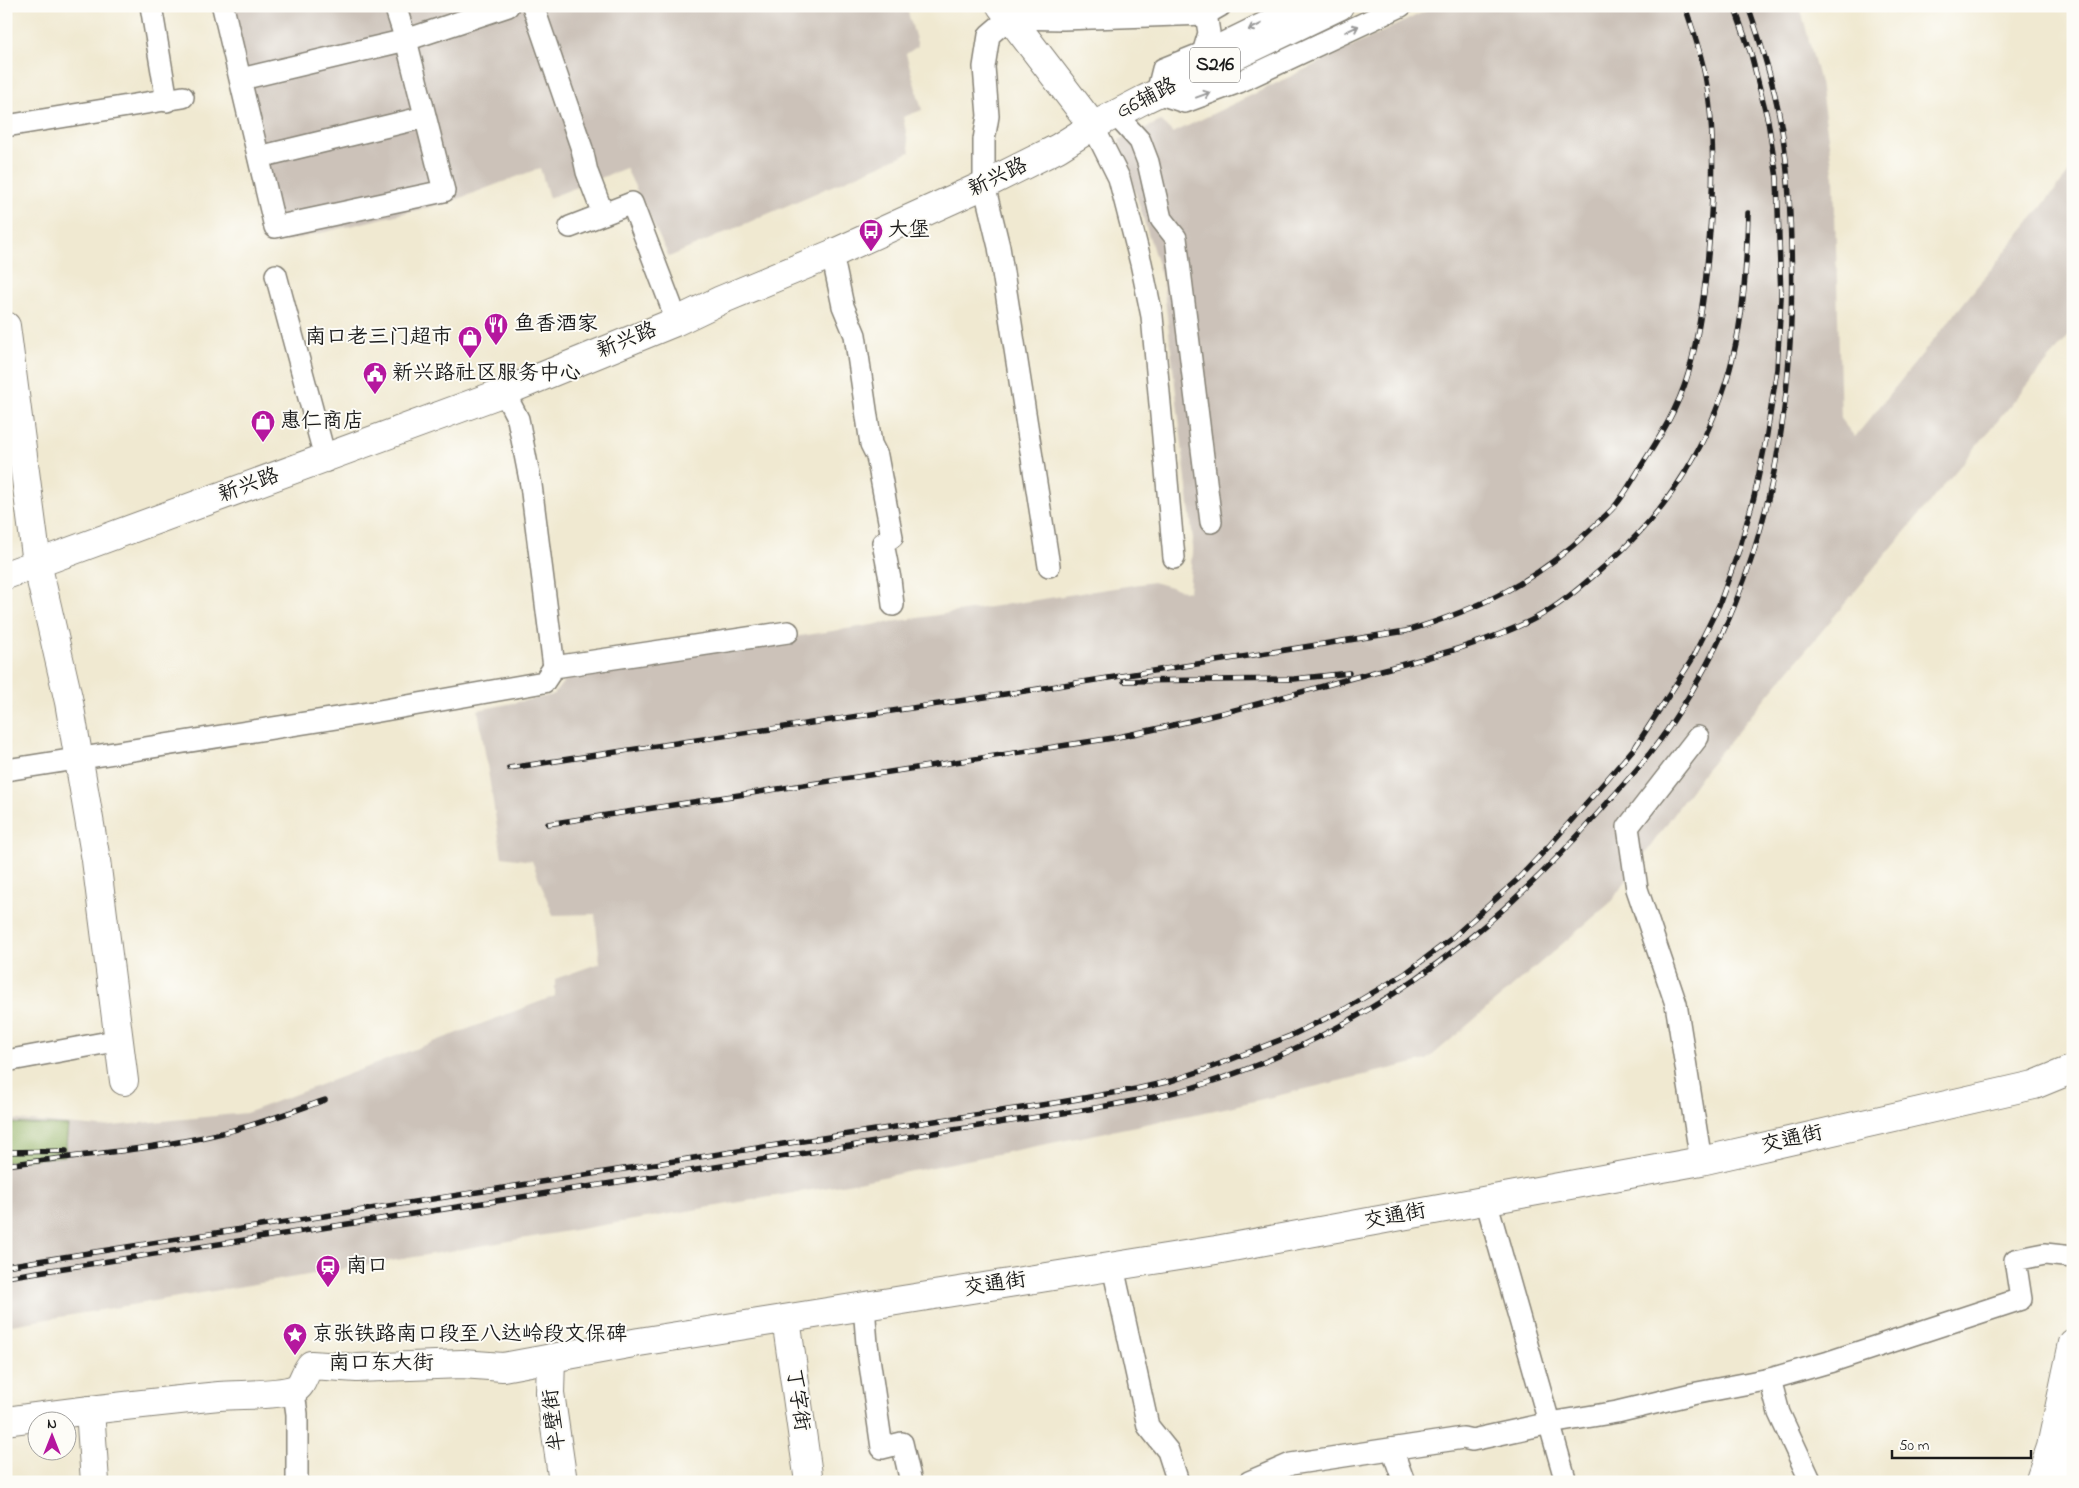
<svg xmlns="http://www.w3.org/2000/svg" width="2079" height="1488" viewBox="0 0 2079 1488" font-family="'Indie Flower','LXGW WenKai TC',sans-serif">
	<style>
		.industrial { fill: #ccc2b9 }
		.forest { fill: #90b063; stroke: #566640 }
		.lines { fill: none; stroke-linecap: round; stroke-linejoin: round }
		.street-casing { stroke: #868276; stroke-width: 24 }
		.secondary-casing { stroke: #868276; stroke-width: 30 }
		.primary-casing { stroke: #868276; stroke-width: 30 }
		.street { stroke: #fff; stroke-width: 21 }
		.secondary { stroke: #fff; stroke-width: 28 }
		.primary { stroke: #fff; stroke-width: 28 }
		.rail-casing { stroke: #1c1c1c; stroke-width: 5.5 }
		.rail { stroke: #fdfcf7; stroke-width: 4; stroke-dasharray: 11; stroke-linecap: butt }
		.oneway { stroke: #999 }
		.labels { text-anchor: middle; dominant-baseline: central; stroke-width: 4; stroke-linejoin: round; paint-order: stroke }
		.shield { fill: #fdfcf7; stroke: #605f5e; stroke-width: 1 }
		.shield-label { font-size: 20px; font-weight: bold; fill: #1c1c1c }
		.street-label { font-size: 21px; fill: #1c1c1c; stroke: #fdfcf7 }
		.poi-label { font-size: 21px; fill: #1c1c1c; stroke: #fdfcf7; text-anchor: start }
	</style>
	<rect width="100%" height="100%" fill="#fdfcf7"/>
	<filter id="ink" filterUnits="userSpaceOnUse"><feTurbulence type="fractalNoise" baseFrequency=".02" numOctaves="2"/><feDisplacementMap in="SourceGraphic" scale="10" xChannelSelector="R" yChannelSelector="G"/><feConvolveMatrix kernelMatrix="1 2 1 2 8 2 1 2 1" color-interpolation-filters="sRGB"/></filter>
	<filter id="wash" filterUnits="userSpaceOnUse"><feTurbulence type="fractalNoise" baseFrequency=".0096" numOctaves="4" result="noise"/><feDisplacementMap in="SourceGraphic" scale="20" xChannelSelector="R" yChannelSelector="G"/><feGaussianBlur stdDeviation="1.12" result="paint"/><feColorMatrix in="noise" values="0 0 0 0 0 0 0 0 0 0 0 0 0 0 0 0 0 1.4 0 .05"/><feComposite in="paint" operator="in"/></filter>
	<g filter="url(#wash)">
		<rect width="100%" height="100%" fill="#f0e9d1"/>
		<!-- industrial -->
		<g class="industrial">
			<path d="M216 6H906L918 46 906 54 922 110 903 117 910 152 669 257 626 168 549 198 540 168 450 202 270 245Z"/>
			<path d="M1436 6H1800L1820 83 1834 178 1841 420 1855 437 2073 168V331L1703 773 1610 903 1427 1060 1225 1108 853 1183 6 1326V1119L101 1127 246 1113 555 996V979L600 963 595 914 553 915 532 861 502 857 478 710 553 695 572 671 1153 582 1189 592 1193 539 1163 281 1119 140 1161 121 1173 133Z"/>
		</g>
		<!-- forest -->
		<path class="forest" d="M6 1123 68 1126 65 1156 6 1162Z"/>
	</g>
	<g filter="url(#ink)">
		<g class="lines">
			<defs>
				<g id="street">
					<path d="M151 6 167 101"/>
					<path d="M533 6 582 149 587 172 603 214"/>
					<path d="M1299 6 1203 53 1163 69 1157 93 1185 102 1239 82 1401 6"/>
					<path d="M223 7 275 227 444 191 406 40 395 6"/>
					<path d="M1203 53 1209 33 1206 14"/>
					<path d="M241 79 406 40 508 6"/>
					<path d="M1116 115 1140 141 1148 162 1161 219 1176 238 1211 522"/>
					<path d="M6 126 183 97"/>
					<path d="M1093 126 1119 178 1141 263 1152 316 1174 558"/>
					<path d="M259 157 425 117"/>
					<path d="M570 227 632 203 671 305 675 322"/>
					<path d="M832 254 843 306 855 335 871 444 877 456 892 537 883 543 890 579 893 605"/>
					<path d="M276 275 326 461"/>
					<path d="M504 392 518 419 531 485 554 667"/>
					<path d="M1049 566 999 247 984 185V140L988 116 984 67 989 35 1009 18 1063 19 1206 14 1220 6"/>
					<path d="M1698 737 1628 827 1637 889 1676 1004 1701 1161"/>
					<path d="M6 770 362 714 544 682 554 667 788 632"/>
					<path d="M6 1061 120 1040"/>
					<path d="M1486 1200 1566 1482"/>
					<path d="M1113 1267 1148 1426 1168 1451 1178 1482"/>
					<path d="M864 1306 867 1344 882 1448 902 1443 911 1482"/>
					<path d="M1770 1379 1779 1413 1811 1482"/>
					<path d="M284 1391 295 1400 297 1414V1482"/>
					<path d="M1392 1449 1404 1482"/>
					<path d="M1249 1482 1291 1464 1463 1438 1472 1440 1550 1423 1617 1412 1692 1394 1770 1379 1829 1362 2021 1299 2015 1260 2045 1254 2073 1257"/>
				</g>
				<g id="secondary">
					<path d="M6 326 37 563 69 702 96 860 124 1081"/>
					<path d="M6 575 504 392 675 322 721 300 832 254 984 185 1058 148 1093 126"/>
					<path d="M786 1319 809 1482"/>
					<path d="M551 1358 550 1393 563 1482"/>
					<path d="M90 1410 95 1482"/>
					<path d="M6 1421C77 1411 148 1403 219 1396 240 1394 276 1396 295 1389 303 1386 304 1372 311 1365L357 1368 462 1364 503 1367 639 1342 1216 1250 1701 1161 2034 1085 2073 1069"/>
				</g>
				<g id="primary">
					<path d="M1001 6 1093 126 1145 99 1339 6"/>
					<path d="M2039 1482 2051 1447 2073 1343"/>
					<path d="M2061 1482 2073 1444"/>
				</g>
			</defs>
			<!-- street casing -->
			<use href="#street" class="street-casing"/>
			<!-- secondary casing -->
			<use href="#secondary" class="secondary-casing"/>
			<!-- primary casing -->
			<use href="#primary" class="primary-casing"/>
			<!-- street -->
			<use href="#street" class="street"/>
			<!-- secondary -->
			<use href="#secondary" class="secondary"/>
			<!-- primary -->
			<use href="#primary" class="primary"/>
			<defs>
				<g id="rail">
					<path d="M1124 681 1294 679 1349 673"/>
					<path d="M509 768 1032 690 1406 631C1477 610 1536 582 1590 530 1599 521 1611 512 1618 502 1628 489 1636 474 1645 460 1666 428 1684 396 1692 359 1701 321 1706 282 1709 243 1714 185 1716 111 1700 54 1696 38 1690 22 1685 6"/>
					<path d="M548 824 1113 738C1195 722 1275 699 1356 677 1413 661 1478 647 1532 620 1560 606 1583 585 1606 565 1682 498 1727 415 1741 314 1746 281 1747 246 1748 213"/>
					<path d="M6 1152 66 1151"/>
					<path d="M6 1165C78 1155 152 1150 222 1133 257 1125 291 1112 325 1100"/>
					<path d="M6 1266 783 1144 1061 1102 1136 1089 1171 1081 1204 1070 1290 1036 1345 1009 1406 973 1451 939 1517 880 1549 846 1636 746 1691 661 1719 605 1739 550 1754 497 1766 440 1777 369 1781 298 1777 178 1768 121 1751 54 1734 6"/>
					<path d="M6 1277 1089 1109C1128 1102 1167 1096 1204 1084 1362 1034 1491 936 1599 812 1625 783 1652 754 1673 721 1696 687 1720 642 1735 604 1781 490 1795 366 1791 244 1790 202 1788 161 1780 119 1773 81 1761 43 1748 6"/>
				</g>
			</defs>
			<!-- rail casing -->
			<use href="#rail" class="rail-casing"/>
			<!-- rail -->
			<use href="#rail" class="rail"/>
		</g>
		<!-- one-way arrows -->
		<defs><path id="oneway-shaft" d="M-6 0H5M1.5-3L5.5 0L1.5 3" fill="none" stroke-width="1.6" stroke-linecap="round" stroke-linejoin="round" transform="scale(1.25)"/></defs>
		<g class="oneway">
			<use href="#oneway-shaft" transform="translate(1255 27) rotate(154)"/>
			<use href="#oneway-shaft" transform="translate(1352 29) rotate(-25)"/>
			<use href="#oneway-shaft" transform="translate(1203 95) rotate(-20)"/>
		</g>
	</g>
	<!-- icons -->
	<defs>
		<symbol id="bus-pin" viewBox="-11 -11 22 30"><path d="M0 17L-7.5 6A9.5 9.5 0 1 1 7.5 6Z" fill="#b5179e" stroke="#fdfcf7"/><path d="M-5-6H5V4H4V6H2V4H-2V6H-4V4H-5ZM-3.5-4V0h7V-4ZM-3.5 1.2v1.5H-2V1.2ZM2 1.2v1.5H3.5V1.2Z" fill="#fff"/></symbol>
		<symbol id="restaurant-pin" viewBox="-11 -11 22 30"><path d="M0 17L-7.5 6A9.5 9.5 0 1 1 7.5 6Z" fill="#b5179e" stroke="#fdfcf7"/><path d="M-5-6h1v4h1v-4h1v4h1v-4h1v5L-1.5 .5V6h-2V.5L-5-1ZM5-6V6H3V1.5H1.5Q1.5-4 5-6Z" fill="#fff"/></symbol>
		<symbol id="shop-pin" viewBox="-11 -11 22 30"><path d="M0 17L-7.5 6A9.5 9.5 0 1 1 7.5 6Z" fill="#b5179e" stroke="#fdfcf7"/><path d="M-5-2.5h2.3a2.7 3.5 0 0 1 5.4 0H5L5.5 6h-11ZM-1.5-2.5h3a1.5 2.3 0 0 0-3 0Z" fill="#fff"/></symbol>
		<symbol id="civic-pin" viewBox="-11 -11 22 30"><path d="M0 17L-7.5 6A9.5 9.5 0 1 1 7.5 6Z" fill="#b5179e" stroke="#fdfcf7"/><path d="M-.6-6.5H3V-4.5H.6V-3L4-1V1h2V6H-6V1h2V-1L-.6-3ZM-1.2 2.5V6h2.4V2.5Z" fill="#fff"/></symbol>
		<symbol id="station-pin" viewBox="-11 -11 22 30"><path d="M0 17L-7.5 6A9.5 9.5 0 1 1 7.5 6Z" fill="#b5179e" stroke="#fdfcf7"/><path d="M-3-6H3Q5-6 5-4V2Q5 4 3 4L4.5 6H3L1.5 4h-3L-3 6H-4.5L-3 4Q-5 4-5 2V-4Q-5-6-3-6ZM-3.5-4v3h7v-3ZM-3.5 1v1.5H-2V1ZM2 1v1.5H3.5V1Z" fill="#fff"/></symbol>
		<symbol id="sight-pin" viewBox="-11 -11 22 30"><path d="M0 17L-7.5 6A9.5 9.5 0 1 1 7.5 6Z" fill="#b5179e" stroke="#fdfcf7"/><path d="M0-6L1.8-2.2L6-1.7L2.9 1.2L3.7 5.4L0 3.3L-3.7 5.4L-2.9 1.2L-6-1.7L-1.8-2.2Z" fill="#fff"/></symbol>
	</defs>
	<g fill-rule="evenodd">
		<use href="#bus-pin" x="857" y="217" width="28" height="38"/>
		<use href="#restaurant-pin" x="482" y="311" width="28" height="38"/>
		<use href="#shop-pin" x="456" y="324" width="28" height="38"/>
		<use href="#civic-pin" x="361" y="360" width="28" height="38"/>
		<use href="#shop-pin" x="249" y="408" width="28" height="38"/>
		<use href="#station-pin" x="314" y="1253" width="28" height="38"/>
		<use href="#sight-pin" x="281" y="1321" width="28" height="38"/>
	</g>
	<g class="labels">
		<!-- shield labels -->
		<rect class="shield" x="1190" y="47.5" width="50" height="35" rx="4"/>
		<g class="shield-label">
			<text x="1215" y="65">S216</text>
		</g>
		<!-- street labels -->
		<g class="street-label">
			<text transform="translate(1147 99) rotate(-27)">G6辅路</text>
			<text transform="translate(998 178) rotate(-26)">新兴路</text>
			<text transform="translate(627 341) rotate(-22)">新兴路</text>
			<text transform="translate(249 486) rotate(-20)">新兴路</text>
			<text transform="translate(1792 1140) rotate(-13)">交通街</text>
			<text transform="translate(1395 1217) rotate(-11)">交通街</text>
			<text transform="translate(995 1285) rotate(-9)">交通街</text>
			<text x="381" y="1364">南口东大街</text>
			<text transform="translate(797 1400) rotate(82)">丁字街</text>
			<text transform="translate(555 1420) rotate(-97)">半壁街</text>
		</g>
		<!-- poi labels -->
		<g class="poi-label">
			<text x="888" y="231">大堡</text>
			<text x="514" y="325">鱼香酒家</text>
			<text x="452" y="338" text-anchor="end">南口老三门超市</text>
			<text x="392" y="374">新兴路社区服务中心</text>
			<text x="280" y="422">惠仁商店</text>
			<text x="346" y="1267">南口</text>
			<text x="312" y="1335">京张铁路南口段至八达岭段文保碑</text>
		</g>
	</g>
	<!-- margin -->
	<rect width="2079" height="1488" fill="none" stroke="#fdfcf7" stroke-width="25"/>
	<!-- north arrow -->
	<g transform="translate(52 1436)"><circle r="24" fill="#fdfcf7" stroke="#a3a29f"/>
	<path d="M0-4L9 19L0 12L-9 19Z" fill="#b5179e"/>
	<text y="-8" font-size="14" font-weight="bold" text-anchor="middle" fill="#1c1c1c">N</text>
	</g>
	<!-- scale -->
	<path d="M1892 1450v8h139v-8" fill="none" stroke="#1c1c1c" stroke-width="2.5"/>
	<text x="1899" y="1450" font-size="15" fill="#1c1c1c" stroke="#fdfcf7" stroke-width="4" paint-order="stroke">50 m</text>
</svg>
